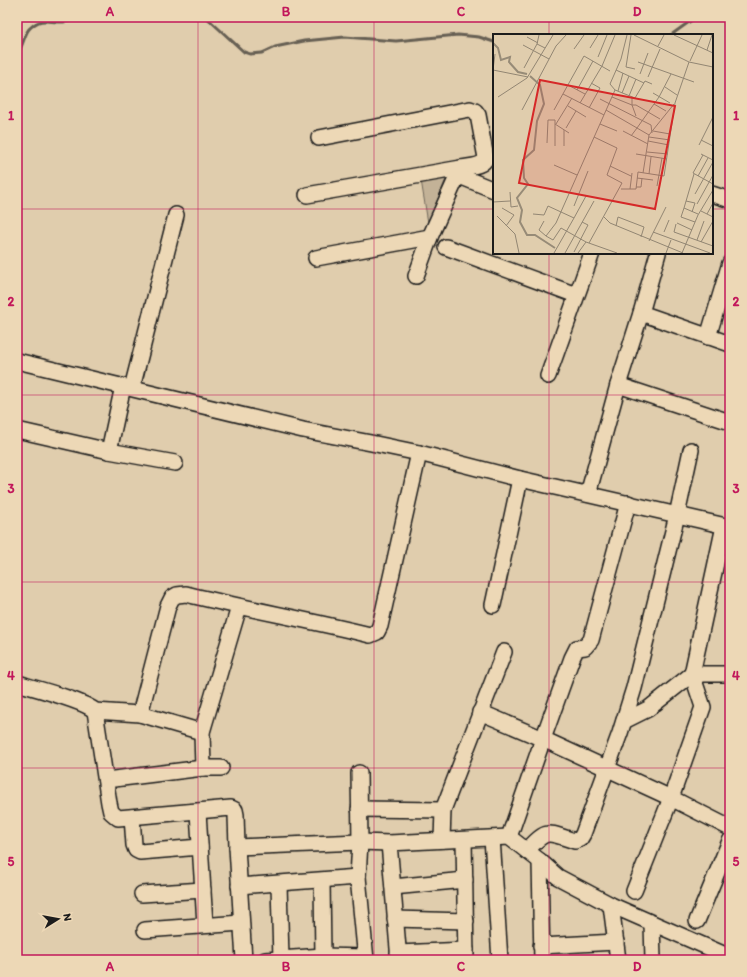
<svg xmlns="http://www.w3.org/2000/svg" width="747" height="977" viewBox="0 0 747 977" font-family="Itim,sans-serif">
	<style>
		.green { fill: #c3b297; stroke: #70675a }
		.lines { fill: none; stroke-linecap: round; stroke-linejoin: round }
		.stream { stroke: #665f53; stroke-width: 3 }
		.minor-casing { stroke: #1c1c1c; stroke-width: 18 }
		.minor { stroke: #edd8b6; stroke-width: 15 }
		.grid { fill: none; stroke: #c2185b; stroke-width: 1; stroke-opacity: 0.55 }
		.inset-river { fill: none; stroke: #978b77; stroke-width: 2 }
		.inset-road { fill: none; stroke: #928673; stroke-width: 1 }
		.view { fill: #d62828; fill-opacity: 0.15; stroke: #d62828; stroke-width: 2 }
		.inset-edge { fill: none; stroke: #1c1c1c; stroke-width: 2 }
		.neatline { fill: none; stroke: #c2185b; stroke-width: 1.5 }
		.grid-label { font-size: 13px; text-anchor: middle; font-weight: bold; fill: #c2185b }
	</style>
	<rect width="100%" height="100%" fill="#e0cdad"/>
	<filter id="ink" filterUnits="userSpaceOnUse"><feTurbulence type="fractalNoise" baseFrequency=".025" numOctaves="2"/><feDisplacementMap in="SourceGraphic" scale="8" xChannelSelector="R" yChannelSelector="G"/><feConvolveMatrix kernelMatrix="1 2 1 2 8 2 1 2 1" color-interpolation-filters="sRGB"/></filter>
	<g filter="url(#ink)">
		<!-- green -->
		<path class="green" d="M448 174 428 223 421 180Z"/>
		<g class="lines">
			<!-- stream -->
			<g class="stream">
				<path d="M206 17 244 52 250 54 262 53 275 47 304 41 345 37 396 41 458 35 479 37 494 42"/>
				<path d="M671 35 696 17"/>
				<path d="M17 53C24 46 24 33 30 28 42 16 50 23 63 22 70 21 78 18 85 17"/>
			</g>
			<defs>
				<g id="minor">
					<path d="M319 138 470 109 475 111 478 115 486 158C483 167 469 166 461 168L430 237 416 276"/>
					<path d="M457 175 494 190"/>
					<path d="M712 194 730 200"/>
					<path d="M307 195 461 168"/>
					<path d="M446 247 576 295"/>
					<path d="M316 258 430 237"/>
					<path d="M641 313 730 344"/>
					<path d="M708 337 730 263"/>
					<path d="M17 361 303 430 371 443 419 453 520 479 730 527"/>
					<path d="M548 376 592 253"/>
					<path d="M618 385 730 422"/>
					<path d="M132 388 176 215"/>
					<path d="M17 430 109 451 175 463"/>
					<path d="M109 451 123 386"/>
					<path d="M588 494 618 385 641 313 658 253"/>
					<path d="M493 605 520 479"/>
					<path d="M17 683C34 688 85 701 95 711L140 714 168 606 172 598 177 595 186 594C247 609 309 620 370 635L377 632 380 626 419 453"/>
					<path d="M95 711 109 803 111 812 118 818 231 808 235 810 236 815 237 847 244 960"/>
					<path d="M480 712 543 739 572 658 577 648 585 647 591 640 628 503"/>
					<path d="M140 714 202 732"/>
					<path d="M624 721 648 709 692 674H730"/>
					<path d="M203 768 202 732 239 607"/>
					<path d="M359 773 360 842 358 877 366 960"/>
					<path d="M106 780 203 768H221"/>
					<path d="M359 809 443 810"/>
					<path d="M198 812 205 924"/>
					<path d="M132 817 134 845 136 850 140 852 200 847"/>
					<path d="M509 837 543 739 671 798 730 828"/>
					<path d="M492 838 500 960"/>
					<path d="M442 840 443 810 504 652"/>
					<path d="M464 840 466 960"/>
					<path d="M389 843 399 960"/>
					<path d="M237 847 360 842 389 843 509 837 540 861 558 877 611 905 730 957"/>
					<path d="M527 851C547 827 548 833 575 841L580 839 583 834 620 733 634 688 677 515 691 450"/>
					<path d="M540 861 542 960"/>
					<path d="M322 881 323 956"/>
					<path d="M279 884 281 959"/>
					<path d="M239 886 358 877"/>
					<path d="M393 887 465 880"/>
					<path d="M634 891 671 798 703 707 692 674 724 526"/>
					<path d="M142 894 203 890"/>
					<path d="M611 905 618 960"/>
					<path d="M395 919 466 921"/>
					<path d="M697 921 730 841"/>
					<path d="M652 923 653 960"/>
					<path d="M145 930 241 923"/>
					<path d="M541 946 616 942"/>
					<path d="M398 953 466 950"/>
					<path d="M265 960 323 956 365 957"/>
				</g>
			</defs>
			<!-- minor casing -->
			<use href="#minor" class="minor-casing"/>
			<!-- minor -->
			<use href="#minor" class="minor"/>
		</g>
	</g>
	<!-- grid -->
	<path class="grid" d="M198 17V960M374 17V960M549 17V35M17 209H494M712 209H730M549 253V960M17 395H730M17 582H730M17 768H730"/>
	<!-- overview -->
	<g transform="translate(493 34)">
		<rect width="220" height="220" fill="#e0cdad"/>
		<path class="inset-river" d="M0 9 5 14 8 26 17 23 16 28 25 38 34 40M37 42 47 51 51 70 44 87 41 116 30 126 31 144 35 150 24 164 29 176 27 188 34 201H42L62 214"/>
		<path class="inset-road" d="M46 1 44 10 52 14M138 1 133 33 142 35M141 1 196 28 220 33M181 1 220 19M34 3 45 9M30 11 56 25M165 12 171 1M97 14 105 1M81 15 91 1M214 16 219 1M105 23 114 1M197 27 209 1M145 28 201 48M31 34 44 10M0 36 35 43M0 36 2 20M123 36 151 49M147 40 155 19M155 43 167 15M75 51 92 60M172 53 184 61M84 56 100 27M122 56 142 64 152 47 159 50M125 57 130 39M129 59 136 42M160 59 177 69M70 60 111 81M136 62 143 45M5 63 34 44 60 1M119 63 139 71H143L167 85M139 63V71L143 82M107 65 158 91 159 99M87 69 109 32 122 1M161 70 173 77M75 72 93 83M96 74 107 54 98 49M29 76 63 12 73 1M61 76 91 22 117 37M113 76 144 94 138 102M63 90 79 64M107 90 124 97M73 94 83 77M130 97 155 110M160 97 177 100M156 101 144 94 166 63 178 40M156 103 177 106M208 106 220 112M155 107 176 111M54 109 55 86H62V90L76 99M206 111 220 83M62 112V90M71 112V96M154 118 175 120M143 120 174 125M208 120 220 126M210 121 200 139 220 150M61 131 84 141M117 132 138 142M150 139 156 101 181 70M156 140 158 123M201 140 191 174 205 180M205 142 215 124M144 144 160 146M164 152 169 124M143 153H148L149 144M128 155H143L145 138 171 142 182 69 196 28M137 155 139 139M17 158 18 173 25 172M202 160 220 128M193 167 202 169 199 178M0 168 17 167M204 170 220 141M81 172 95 137M9 174 21 181 13 192M191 174 188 183 202 188M208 177 220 183M40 180 51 181 55 172 81 184 61 219M214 180 220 169M4 182 22 200 26 219M111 183 117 189 190 219M81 184 93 162M51 187 46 196 53 202M184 189 199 196M183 190 181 198 220 212M123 192 125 183 151 193 148 203M160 198 217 219M171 198 176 186M204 206 211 187M156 207 173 173M208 208 220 187M96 209 129 149 114 141 124 114 101 103M81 218 95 191 89 188M72 219 101 167M85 219 93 208M124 219 93 208 68 194 60 206 53 202 63 189 122 56 117 50 128 25 134 1M173 219 178 206M189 219 205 181 220 156"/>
		<path class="view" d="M47 46 182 72 162 175 26 149Z"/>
		<rect width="220" height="220" class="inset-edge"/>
	</g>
	<!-- margin -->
	<rect width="747" height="977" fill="none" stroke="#edd8b6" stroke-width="44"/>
	<!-- north arrow -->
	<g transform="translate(58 919) rotate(79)" stroke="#edd8b6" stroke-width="3" paint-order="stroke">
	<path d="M0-3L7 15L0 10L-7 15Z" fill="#1c1c1c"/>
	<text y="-6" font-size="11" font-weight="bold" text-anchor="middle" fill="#1c1c1c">N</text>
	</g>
	<rect x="22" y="22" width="703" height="933" class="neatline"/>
	<g class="grid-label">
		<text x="110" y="16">A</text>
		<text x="286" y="16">B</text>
		<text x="461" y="16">C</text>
		<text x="637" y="16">D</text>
		<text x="11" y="120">1</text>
		<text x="736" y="120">1</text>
		<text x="11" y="306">2</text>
		<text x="736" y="306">2</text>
		<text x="11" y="493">3</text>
		<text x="736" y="493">3</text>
		<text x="11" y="680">4</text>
		<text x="736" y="680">4</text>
		<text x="11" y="866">5</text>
		<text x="736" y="866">5</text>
		<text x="110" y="971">A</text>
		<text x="286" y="971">B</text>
		<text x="461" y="971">C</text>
		<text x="637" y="971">D</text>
	</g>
</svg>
